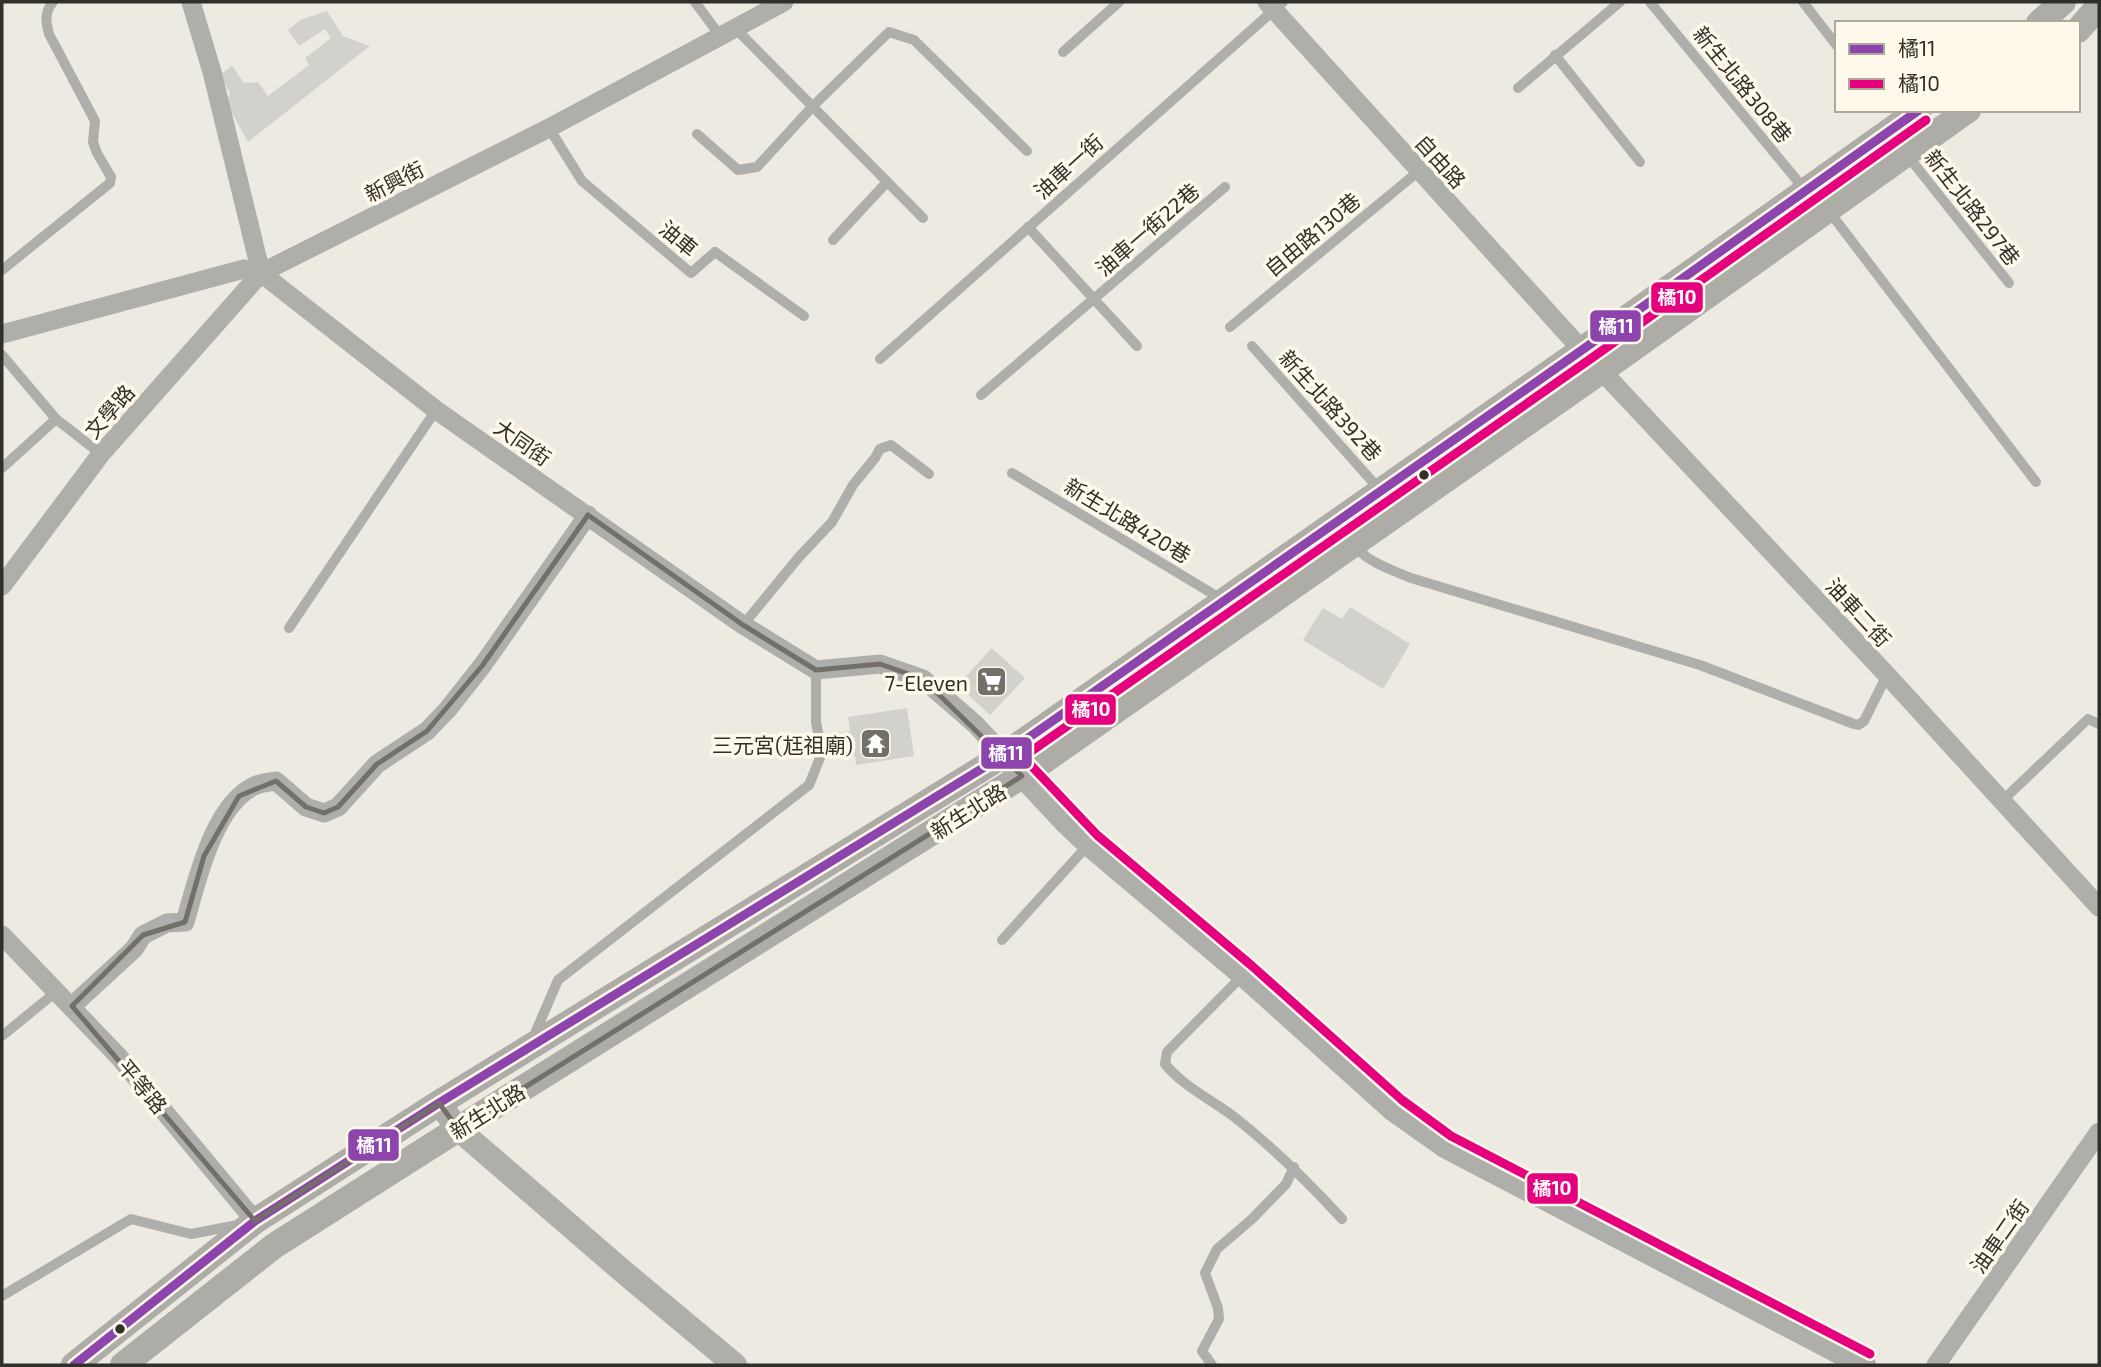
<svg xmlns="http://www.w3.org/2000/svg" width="2101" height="1367" viewBox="0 0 2101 1367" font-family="'Exo 2','Noto Sans TC',sans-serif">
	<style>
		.building { fill: #d3d1cb }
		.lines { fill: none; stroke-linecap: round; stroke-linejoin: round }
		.service { stroke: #aeaeaa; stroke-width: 10 }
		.minor { stroke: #aeaeaa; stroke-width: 19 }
		.tertiary { stroke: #aeaeaa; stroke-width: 24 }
		.secondary { stroke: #adaca7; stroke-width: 26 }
		.bus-1-casing { stroke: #fff9eb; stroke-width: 14 }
		.bus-2-casing { stroke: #fff9eb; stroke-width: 14 }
		.bus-1 { stroke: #8e44ad; stroke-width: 9 }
		.bus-2 { stroke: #e5007d; stroke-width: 9 }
		.marked { fill: none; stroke: #73706a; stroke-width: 5; stroke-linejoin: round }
		.bus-dot { fill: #312f29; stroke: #fff9eb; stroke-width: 2.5 }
		.labels { text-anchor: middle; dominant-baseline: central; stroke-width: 7; stroke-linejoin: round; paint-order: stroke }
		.street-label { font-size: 21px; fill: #312f29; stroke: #fff9eb }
		.poi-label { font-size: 21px; fill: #312f29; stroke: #fff9eb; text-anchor: end }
		.line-badge { stroke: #fff9eb; stroke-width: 2.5 }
		.badge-label { font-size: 19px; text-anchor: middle; font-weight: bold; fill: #fff }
	</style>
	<rect width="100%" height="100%" fill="#edeae2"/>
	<!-- building -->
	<g class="building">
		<path d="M327 11 343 36 370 46 248 142 226 102 230 93 220 75 232 66 244 83 258 82 268 96 309 65 305 58 331 38 325 29 299 46 288 30 300 20Z"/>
		<path d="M1350 607 1410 644 1383 689 1303 640 1323 608 1342 619Z"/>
		<path d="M992 648 1025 678 990 715 958 685Z"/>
		<path d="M907 708 914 756 856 765 855 756 842 758 838 733 850 731 848 717Z"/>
	</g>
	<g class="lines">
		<!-- service -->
		<g class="service">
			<path d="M695 2 721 37"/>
			<path d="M1650 2 1805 190"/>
			<path d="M1803 2 1837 46"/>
			<path d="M736 29 923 218"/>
			<path d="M1063 52 1119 2"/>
			<path d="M1555 55 1640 162"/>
			<path d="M1518 88 1620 2"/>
			<path d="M549 128 582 181 691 273 715 252 804 316"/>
			<path d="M697 134 738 170 757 167 813 106 889 32 914 40 1027 151"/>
			<path d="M1907 155 2009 283"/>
			<path d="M1828 210 2036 482"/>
			<path d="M1028 227 1137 346"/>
			<path d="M833 240 887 182"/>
			<path d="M2 270 110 183 111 177 97 153 93 142 95 121 49 34C46 23 44 12 53 2"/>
			<path d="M1230 327 1419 171"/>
			<path d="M1252 346 1379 489"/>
			<path d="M2 355 56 419 101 454"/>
			<path d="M880 359 1283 2"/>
			<path d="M981 395 1225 187"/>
			<path d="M2 468 56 419"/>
			<path d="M1012 473 1223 600"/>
			<path d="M1335 523C1362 559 1371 562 1411 578L1700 665 1854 724 1858 725 1864 721 1887 675"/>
			<path d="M743 625 799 557 832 522 853 485 875 458 880 449 891 445 929 474"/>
			<path d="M289 628 436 410"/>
			<path d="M2002 801 2088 719 2099 724"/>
			<path d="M1002 940 1089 844"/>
			<path d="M1243 975 1167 1052 1165 1064C1183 1086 1210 1099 1233 1116 1273 1147 1308 1182 1342 1219"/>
			<path d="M2 1036 57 991"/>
			<path d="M533 1038 558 980 809 785 822 753 816 722V670"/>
			<path d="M2 1296 131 1219 191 1234 238 1225"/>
			<path d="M1212 1365 1202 1351 1219 1319 1218 1308 1205 1273 1217 1249 1252 1219 1286 1184 1294 1167"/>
		</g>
		<!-- minor -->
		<g class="minor">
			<path d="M191 2 212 72 261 273 436 410 743 625 816 670 880 664 923 679 975 724 1004 755"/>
			<path d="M1267 2 1582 350 1887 675 2099 907"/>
			<path d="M2 334 244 269 261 273 549 128 784 2"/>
			<path d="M2 586 101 454 261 273"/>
			<path d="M2 935 119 1057 255 1221"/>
			<path d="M72 1006 134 949 143 935 167 923 185 922C197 881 213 806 254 786 260 783 269 782 276 781L306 807 324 813 338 807 377 764 427 731 448 709 482 666 588 515"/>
			<path d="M1936 1365 2099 1132"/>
		</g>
		<!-- tertiary -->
		<g class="tertiary">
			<path d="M1009 761 1065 821 1089 844 1244 975 1394 1110 1445 1146 1864 1365"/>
			<path d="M439 1103 458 1129 626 1274 735 1365"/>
		</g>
		<!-- secondary -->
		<g class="secondary">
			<path d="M2039 23 2063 2"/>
			<path d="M2078 30 2099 6"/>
			<path d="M74 1365 255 1221 439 1103 1004 755 1582 350 1919 110"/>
			<path d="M123 1365 274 1246 458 1129 1022 776 1601 371 1968 110"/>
		</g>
		<defs>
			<path id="bus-1" d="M74 1365 255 1221 439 1103 1004 755 1582 350 1919 110"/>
			<path id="bus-2" d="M1870 1354 1451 1136 1402 1100 1252 966 1097 835 1023 757 1589 360 1926 120"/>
		</defs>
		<!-- bus-1 casing -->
		<use href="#bus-1" class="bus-1-casing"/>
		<!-- bus-2 casing -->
		<use href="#bus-2" class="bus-2-casing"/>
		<!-- bus-1 -->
		<use href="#bus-1" class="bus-1"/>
		<!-- bus-2 -->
		<use href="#bus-2" class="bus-2"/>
	</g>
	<!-- marked area -->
	<path class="marked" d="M588 515 743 625 816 670 880 664 923 679 1022 776 458 1129 439 1103 255 1221 72 1006 143 935 185 922 204 856 239 796 276 781 306 807 324 813 338 807 377 764 427 731 482 666Z"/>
	<!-- icons -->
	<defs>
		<symbol id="supermarket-square" viewBox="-11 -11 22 22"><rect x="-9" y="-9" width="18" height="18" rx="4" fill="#73706a" stroke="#fff9eb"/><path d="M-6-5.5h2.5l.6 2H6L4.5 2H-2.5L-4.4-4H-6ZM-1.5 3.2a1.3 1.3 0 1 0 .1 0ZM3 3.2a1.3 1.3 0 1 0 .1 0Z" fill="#fff"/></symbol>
		<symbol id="temple-square" viewBox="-11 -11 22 22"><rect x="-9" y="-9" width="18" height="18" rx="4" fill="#73706a" stroke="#fff9eb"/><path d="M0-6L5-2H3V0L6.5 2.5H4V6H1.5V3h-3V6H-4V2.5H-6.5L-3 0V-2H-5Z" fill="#fff"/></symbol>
	</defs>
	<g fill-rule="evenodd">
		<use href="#supermarket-square" x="974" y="664" width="35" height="35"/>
		<use href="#temple-square" x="858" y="726" width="35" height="35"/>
	</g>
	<!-- markers -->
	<g class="bus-dot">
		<circle cx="1424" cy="475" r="6"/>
		<circle cx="120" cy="1329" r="6"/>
	</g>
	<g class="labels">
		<!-- street labels -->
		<g class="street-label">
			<text transform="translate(1743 84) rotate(51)">新生北路308巷</text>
			<text transform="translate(1441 161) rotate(48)">自由路</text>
			<text transform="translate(1068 166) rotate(-42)">油車一街</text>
			<text transform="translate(394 181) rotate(-27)">新興街</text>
			<text transform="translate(1973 207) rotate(52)">新生北路297巷</text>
			<text transform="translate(1147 229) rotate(-41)">油車一街22巷</text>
			<text transform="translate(1312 234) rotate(-40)">自由路130巷</text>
			<text transform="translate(679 238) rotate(40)">油車</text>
			<text transform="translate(1331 405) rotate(48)">新生北路392巷</text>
			<text transform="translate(109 411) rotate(-49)">文學路</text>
			<text transform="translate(523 442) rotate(35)">大同街</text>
			<text transform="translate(1128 520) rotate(31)">新生北路420巷</text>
			<text transform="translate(1859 612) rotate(47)">油車二街</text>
			<text transform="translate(968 811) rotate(-32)">新生北路</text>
			<text transform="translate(143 1086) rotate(50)">平等路</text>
			<text transform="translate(487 1111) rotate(-32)">新生北路</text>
			<text transform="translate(1999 1236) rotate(-55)">油車二街</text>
		</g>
		<!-- poi labels -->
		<g class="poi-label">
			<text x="968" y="682">7-Eleven</text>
			<text x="853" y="744">三元宮(尪祖廟)</text>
		</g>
	</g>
	<g class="line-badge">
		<rect x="1650" y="281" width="54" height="33" rx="7" fill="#e5007d"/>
		<rect x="1589" y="309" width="53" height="34" rx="7" fill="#8e44ad"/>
		<rect x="1064" y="693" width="53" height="33" rx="7" fill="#e5007d"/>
		<rect x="980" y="736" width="53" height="34" rx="7" fill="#8e44ad"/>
		<rect x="347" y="1128" width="53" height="34" rx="7" fill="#8e44ad"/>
		<rect x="1526" y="1172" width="53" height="33" rx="7" fill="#e5007d"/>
	</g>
	<g class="badge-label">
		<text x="1677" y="304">橘10</text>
		<text x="1616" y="333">橘11</text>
		<text x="1091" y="716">橘10</text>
		<text x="1006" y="760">橘11</text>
		<text x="374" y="1152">橘11</text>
		<text x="1552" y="1195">橘10</text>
	</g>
	<!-- border -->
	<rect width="2101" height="1367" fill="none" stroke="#312f29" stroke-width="7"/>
	<!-- legend -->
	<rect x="1835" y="21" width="245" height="91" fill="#fff9eb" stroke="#ada89d" stroke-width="2"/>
	<rect x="1849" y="44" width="35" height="10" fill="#8e44ad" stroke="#ada89d" stroke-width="2"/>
	<text x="1898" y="56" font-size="21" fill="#312f29">橘11</text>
	<rect x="1849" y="79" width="35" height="10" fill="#e5007d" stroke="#ada89d" stroke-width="2"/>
	<text x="1898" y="91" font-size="21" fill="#312f29">橘10</text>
</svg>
